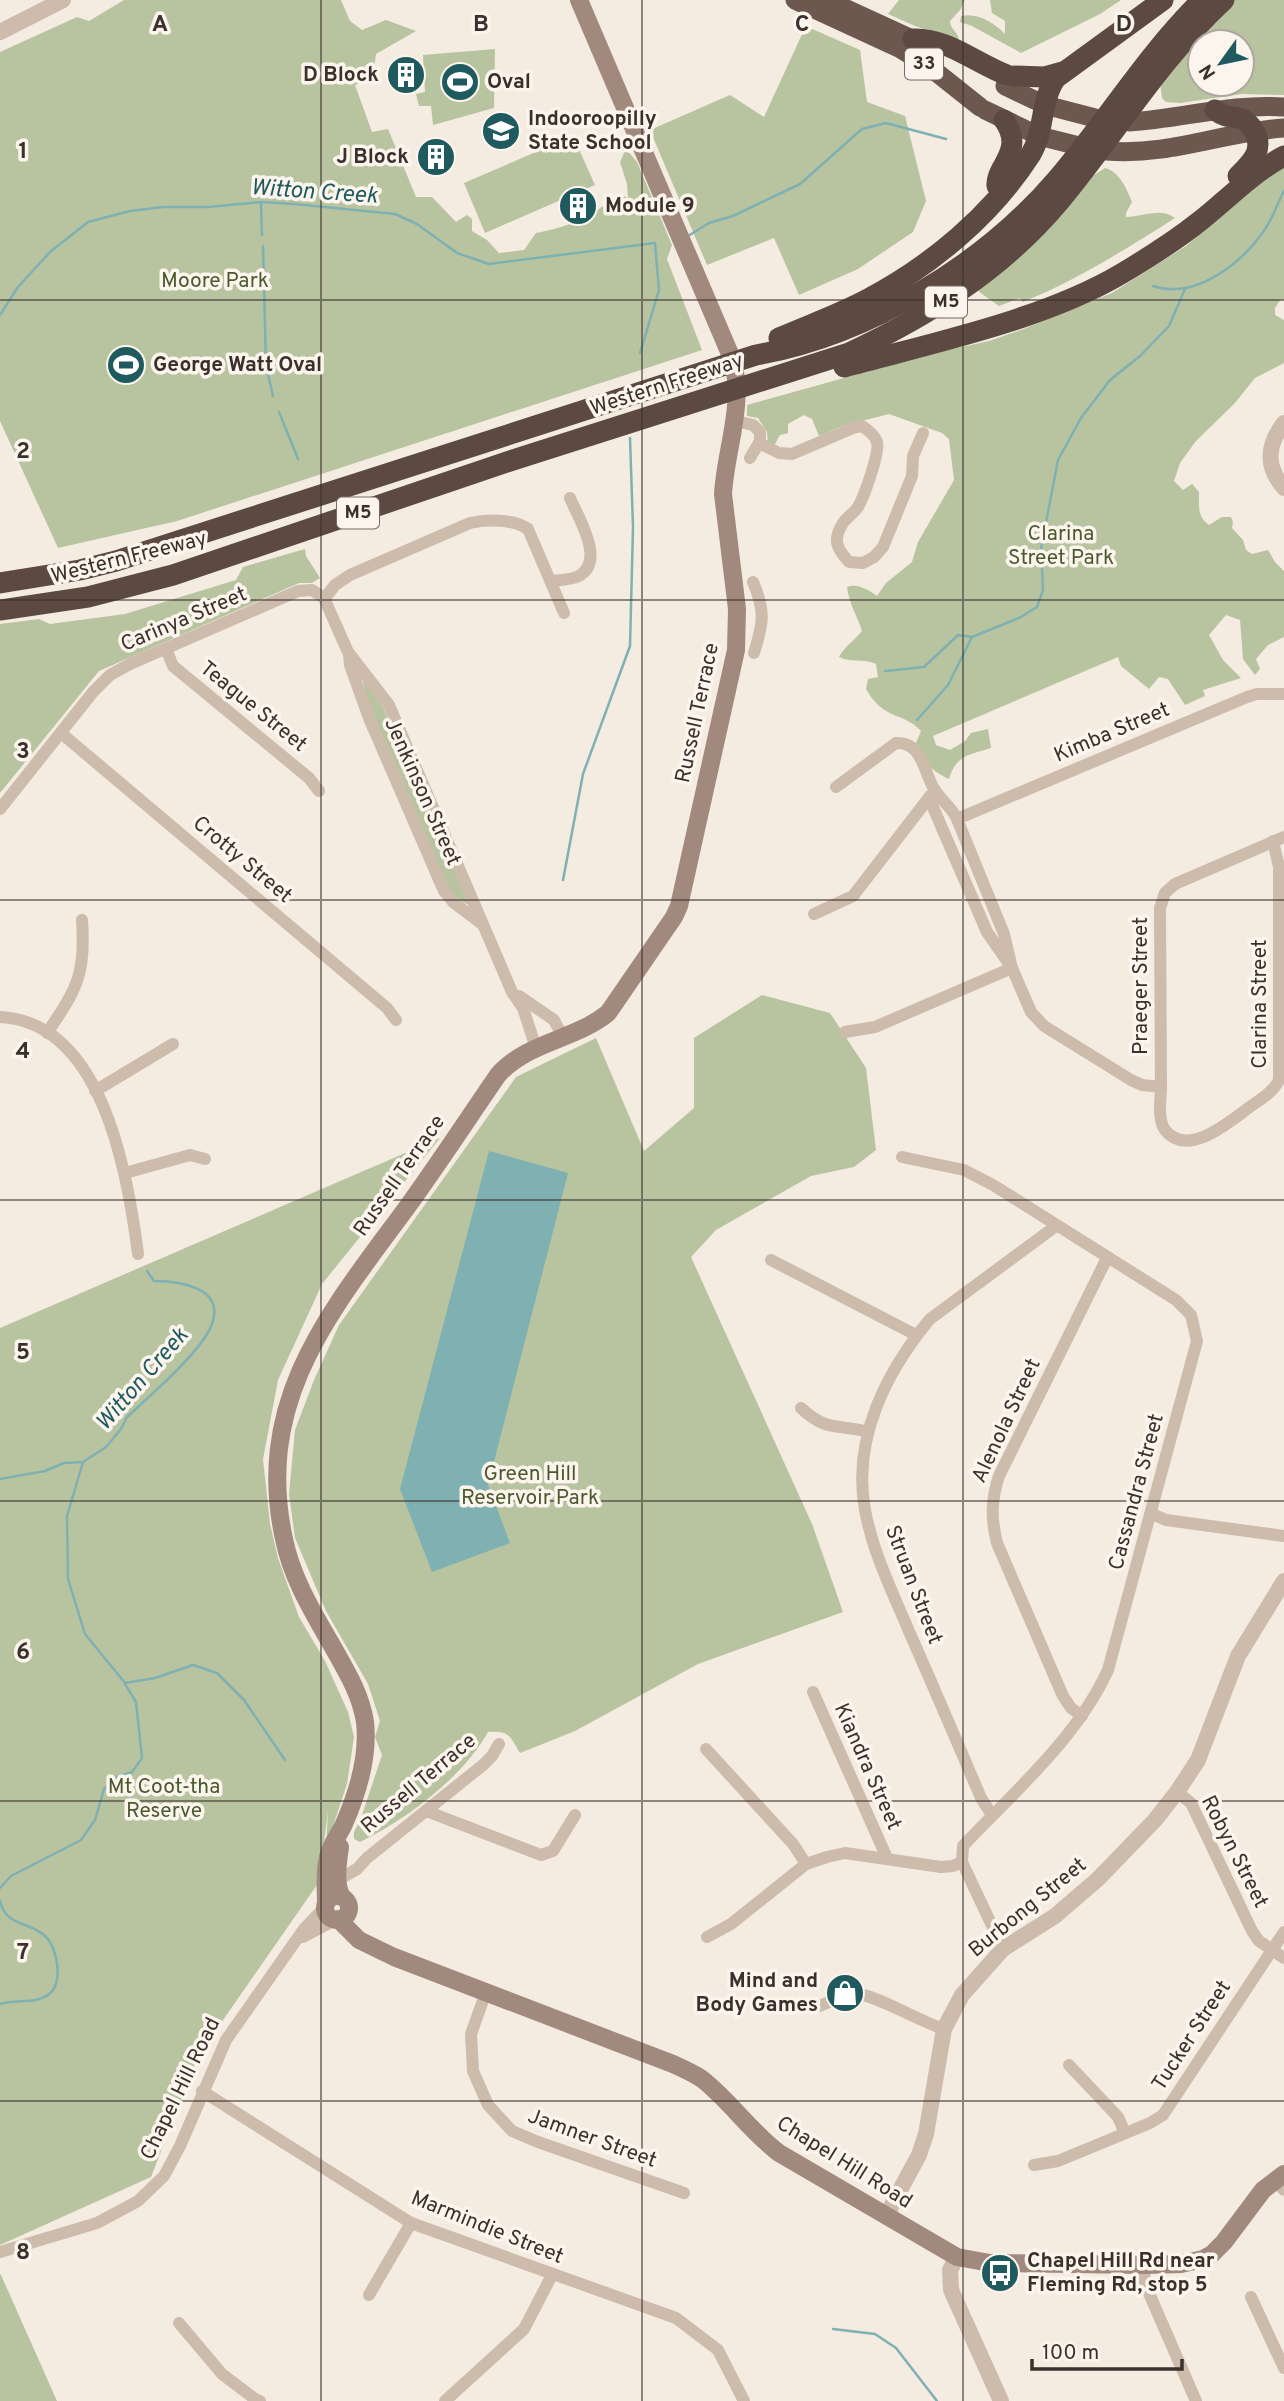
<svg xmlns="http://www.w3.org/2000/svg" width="1284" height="2401" viewBox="0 0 1284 2401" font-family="Overpass,sans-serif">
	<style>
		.green { fill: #b8c4a0; fill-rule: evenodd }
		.water { fill: #7fb0b2 }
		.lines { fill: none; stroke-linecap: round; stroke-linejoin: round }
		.stream { stroke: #7fb0b2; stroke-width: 2.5 }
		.minor { stroke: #cdbbac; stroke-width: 12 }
		.tertiary { stroke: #cdbbac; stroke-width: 16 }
		.secondary { stroke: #a18a7d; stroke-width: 18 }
		.trunk { stroke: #6c584f; stroke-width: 19 }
		.motorway { stroke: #5c4a42; stroke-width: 21 }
		.grid { fill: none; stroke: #3b302b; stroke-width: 2; stroke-opacity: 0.55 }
		.labels { text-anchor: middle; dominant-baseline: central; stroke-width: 7; stroke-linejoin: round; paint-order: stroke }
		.shield { fill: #fbf5ee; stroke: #756b66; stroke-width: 2 }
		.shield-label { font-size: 19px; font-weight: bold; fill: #3b302b }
		.poi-label { font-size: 21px; font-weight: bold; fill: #3b302b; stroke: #fbf5ee; text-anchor: start }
		.park-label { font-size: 21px; fill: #4a5a2e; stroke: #fbf5ee }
		.street-label { font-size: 21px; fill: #3b302b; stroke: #fbf5ee }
		.water-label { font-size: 23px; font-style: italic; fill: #1f5a5e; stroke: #fbf5ee }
		.grid-label { font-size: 23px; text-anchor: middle; font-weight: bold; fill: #3b302b; stroke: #fbf5ee; stroke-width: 7; stroke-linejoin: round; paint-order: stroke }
	</style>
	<rect width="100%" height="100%" fill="#f4ebe1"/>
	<!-- green -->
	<g class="green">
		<path d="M124 0H341L350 21 362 30 386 20 416 31 376 54 374 70 372 72 374 78 355 85 372 132 388 129 416 197H432L456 222 467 215 472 219V231L487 240 499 253 524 250 536 233C565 228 593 217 615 196L628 197 627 184 620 162 626 149 637 162 672 245 667 259 702 350 177 521 58 548 0 421V52L77 17 89 21Z"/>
		<path d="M899 0H965L960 10 950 21C950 30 959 32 959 41L915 26 888 14Z"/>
		<path d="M990 0H1121L1100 14 1021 53 972 26 960 22 961 16C977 12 995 23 1005 34V21L992 13Z"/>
		<path d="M1234 0H1284V95L1242 94 1180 103 1166 102 1162 98 1160 82 1195 39ZM1200 42H1242V84H1200Z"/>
		<path d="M810 28 860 50 867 102 905 116 926 201 913 232 858 269 799 295 774 238 707 265 650 130 730 95 764 117 804 30Z"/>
		<path d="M495 49 494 108 433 125 431 106H419L416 94 425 92 423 55Z"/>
		<path d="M573 136 595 185 485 233 464 183Z"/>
		<path d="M1284 166V300L1281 299 1275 308V315L1284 320V363L1255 378 1234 404 1196 441 1180 463 1174 481 1183 490 1192 484 1199 492C1199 507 1197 516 1209 525L1222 517H1231L1233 522 1232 528 1243 540 1246 550 1252 554 1268 550 1275 562 1284 571V637L1268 645 1256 659 1260 669 1255 675 1243 659 1240 620 1226 615 1209 635 1223 660 1241 678 1203 690 1205 696 1185 705 1168 679 1159 677 1149 689 1121 666 1118 657 933 736 936 745 950 750 965 741 971 733 988 729 991 748C969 755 956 755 949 779 931 771 924 762 915 745L921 731C902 711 884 721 866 689L868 679 878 677 876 664C864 658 850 663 839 657 843 648 855 640 862 631 857 615 849 604 847 587 858 583 868 590 877 596L886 583 912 562 918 542 954 480 949 439 942 433 889 414 842 426 819 436 812 419 804 415 788 424V433L780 435 775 444H768L767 432 758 418 747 416V405L934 353 989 341 1021 330 1112 293 1186 246 1272 173Z"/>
		<path d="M1105 168C1119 171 1127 189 1132 202L1126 213V217C1144 217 1159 207 1175 218 1126 249 1077 280 1023 302L1020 298 999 306 978 291 1025 250 1083 182Z"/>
		<path d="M305 549 306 556 320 578 312 583H299L99 671 0 793V624L39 619 50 624 125 614 236 580 243 567Z"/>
		<path d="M363 680 383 707 470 906 451 894 366 697Z"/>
		<path d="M762 995 830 1013 866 1068 876 1150 854 1167 811 1176 716 1230 691 1257 812 1524 843 1612 698 1664 575 1731 520 1753C510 1736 509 1730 488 1732 463 1777 406 1820 360 1842L354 1839V1832L361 1818 382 1755 375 1737 380 1721 368 1684 326 1611 295 1538 289 1494 295 1430 314 1380 339 1325 516 1077 596 1038 644 1151 694 1108V1038Z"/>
		<path d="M440 1138 322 1284 278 1380 263 1459 270 1524 278 1558 299 1617 325 1661 348 1712 354 1737 347 1784 326 1847 328 1811 319 1882 198 2056 151 2177 0 2245V1328Z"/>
		<path d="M0 2274 1 2275 57 2401H0Z"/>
	</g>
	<!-- water -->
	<path class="water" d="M489 1151 568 1173 488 1485 510 1543 432 1572 400 1489Z"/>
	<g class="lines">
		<!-- stream -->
		<g class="stream">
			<path d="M261 203 262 235"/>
			<path d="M688 236 709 223 733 216 800 184 862 129 886 123 946 139"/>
			<path d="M263 246 266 366 273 396"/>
			<path d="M1153 286C1196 301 1245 261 1267 226 1274 215 1278 202 1284 191"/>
			<path d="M0 315 18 287 50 252 88 222 130 211 164 207H208L261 202 294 204 395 214 417 224 457 253 489 264 655 243 659 290 640 353"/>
			<path d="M279 412 298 459"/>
			<path d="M885 671 924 667 958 635 972 637"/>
			<path d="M917 720 948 685 972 637 1019 618 1037 607 1043 590 1041 549 1058 460 1081 418 1110 380 1140 356 1169 326 1185 289"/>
			<path d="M563 880 583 774 630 646 633 527 630 438"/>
			<path d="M83 1462 67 1516 68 1579 85 1634 125 1683 155 1678 193 1665 217 1673 244 1700 285 1760"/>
			<path d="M0 1479 45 1471 64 1463 83 1462 106 1447 121 1429 127 1417C149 1397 203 1350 212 1324 225 1287 179 1281 154 1281L147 1271"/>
			<path d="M0 1888 11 1876 81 1840 95 1820 104 1789 117 1777 132 1772 142 1758 136 1702 125 1684"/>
			<path d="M0 1901C7 1928 28 1920 45 1936 58 1948 64 1984 48 1995 35 2004 15 1999 0 2004"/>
			<path d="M833 2329 875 2334 896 2348 937 2401"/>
		</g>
		<!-- minor -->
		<g class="minor">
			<path d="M736 421 753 425 760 432V441L750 458"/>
			<path d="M759 443 779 453 792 454 853 428 862 426C868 430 875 435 877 442 880 452 864 497 858 507 854 513 847 517 843 523 832 540 837 549 849 562L863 563 874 557 883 547 912 476 913 456 923 433"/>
			<path d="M551 581C560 580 571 580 579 576 606 561 578 517 570 498"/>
			<path d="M753 582C766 612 763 624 754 653"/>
			<path d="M325 598 335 585 350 575 470 523C486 519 514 519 528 529L564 613"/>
			<path d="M166 649 173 666 309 778 319 791"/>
			<path d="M349 654 350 665 369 718 444 891 453 902 482 924"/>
			<path d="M61 733 387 1008 396 1020"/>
			<path d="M836 787 896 743C921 741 924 771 933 787 939 799 951 806 957 819L1004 934 1011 964"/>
			<path d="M929 798 987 932 1012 968 1031 1012 1044 1026 1131 1080 1142 1085 1161 1087C1161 1099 1157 1119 1165 1130 1187 1158 1228 1123 1247 1109 1259 1100 1273 1093 1279 1080V867L1273 841"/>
			<path d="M0 809 93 692 110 675 130 664 298 591 312 590 324 598 348 652 389 705 512 992 523 1008 536 1048"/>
			<path d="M957 819 1247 697 1257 694H1284"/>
			<path d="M814 914 853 896 931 795"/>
			<path d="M519 996 554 1020 563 1037"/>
			<path d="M0 1017C103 1022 128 1175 138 1254"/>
			<path d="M845 1032 875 1027 1012 968"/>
			<path d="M47 1033C77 989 86 974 82 920"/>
			<path d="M1161 1087 1160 908 1165 893 1175 884 1284 837"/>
			<path d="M95 1091 173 1044"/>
			<path d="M902 1157 964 1170 993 1185 1176 1300 1191 1315 1197 1341 1108 1670C1077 1738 1013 1793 963 1846L962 1862 1003 1949"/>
			<path d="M125 1173 190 1155 205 1159"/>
			<path d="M771 1260 916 1335"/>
			<path d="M801 1408C828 1433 836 1423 868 1432"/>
			<path d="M1152 1514 1166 1520 1284 1536"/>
			<path d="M813 1692 887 1858"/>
			<path d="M1082 1716 1071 1708 1063 1696 997 1543C991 1519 991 1500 999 1476L1107 1258"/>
			<path d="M706 1749 793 1844 806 1864"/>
			<path d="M1177 1792 1191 1803 1252 1931 1259 1941 1284 1958"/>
			<path d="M426 1811 541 1855 553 1851 575 1815"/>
			<path d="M992 1815 981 1798C958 1744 935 1690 911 1636 894 1595 873 1554 865 1510 852 1439 886 1372 930 1319L1056 1226"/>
			<path d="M338 1880 357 1869 367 1858 483 1765 492 1756 499 1744"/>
			<path d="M303 1937 337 1919"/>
			<path d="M707 1937 731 1924 806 1864 827 1857 845 1853 941 1867 953 1866 962 1862"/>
			<path d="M486 1992 471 2034 473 2071 488 2105 512 2131 538 2142 684 2193"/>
			<path d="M819 2006C830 2002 843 1994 856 1994 872 1993 923 2023 944 2029"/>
			<path d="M1069 2065 1118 2117 1125 2133"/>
			<path d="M202 2091 411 2223 676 2318 718 2350 744 2401"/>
			<path d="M1034 2165 1058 2161 1150 2123 1163 2115 1284 1932"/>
			<path d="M1274 2180 1284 2190"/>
			<path d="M0 2252 97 2223 138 2201 164 2176 180 2146 226 2040 304 1929 326 1906"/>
			<path d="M1144 2265 1145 2284 1196 2401"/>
			<path d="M369 2295 411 2223"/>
			<path d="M1251 2297 1284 2368"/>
			<path d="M179 2323 222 2374 255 2399 260 2401"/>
			<path d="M445 2401 524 2329 552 2275"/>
		</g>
		<!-- tertiary -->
		<g class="tertiary">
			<path d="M0 32 63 0"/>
			<path d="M1284 423C1267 445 1265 466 1284 488"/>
			<path d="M886 2216 919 2155 926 2134 944 2029 962 1995 1003 1949 1055 1916 1098 1879 1155 1820 1177 1792 1198 1760 1238 1656 1284 1581"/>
			<path d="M957 2257 950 2270 951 2290 1001 2401"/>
		</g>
		<!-- secondary -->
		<g class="secondary">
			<path d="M340 1847C338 1862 334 1884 342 1897"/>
			<circle cx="337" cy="1908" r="12"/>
			<path d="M326 1904C326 1888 324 1873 328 1857 331 1844 339 1835 344 1824 358 1792 369 1757 365 1722 361 1695 347 1672 334 1649 314 1614 292 1579 284 1539 254 1401 329 1313 405 1210 437 1166 467 1120 498 1075 527 1042 575 1040 608 1013L674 917 679 906 736 650 737 609 723 494C726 447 744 409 733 361L579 0"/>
			<path d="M338 1919 359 1940 394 1957 673 2064C682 2068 693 2073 702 2079 730 2101 750 2131 779 2153L957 2257 990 2263 1144 2265 1181 2264 1203 2259 1212 2254 1224 2242 1263 2190 1284 2174"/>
		</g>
		<!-- trunk -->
		<g class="trunk">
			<path d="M795 0 899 48 931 68 980 107"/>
			<path d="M827 0 927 46"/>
			<path d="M1005 86 1045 105 1095 118"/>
			<path d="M985 110 1039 136 1075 145"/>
			<path d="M1129 122C1181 119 1231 103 1284 107"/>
			<path d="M1107 151C1170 156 1223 132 1284 128"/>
		</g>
		<!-- motorway -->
		<g class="motorway">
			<path d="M913 39C948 38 975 63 1007 75"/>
			<path d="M1014 76 1044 77 1062 72"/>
			<path d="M1215 110C1227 119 1230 115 1242 119 1247 121 1251 126 1254 131 1265 150 1251 163 1238 176"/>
			<path d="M997 186C995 166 1026 151 1004 120"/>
			<path d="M779 338C809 325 840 314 868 299 932 265 992 215 1031 154 1045 131 1040 100 1056 78L1163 0"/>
			<path d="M844 367C932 343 1043 320 1121 274 1148 258 1175 241 1200 221 1228 199 1252 173 1284 156"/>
			<path d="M0 583 80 570 116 561 756 355C868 335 984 265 1058 178 1108 119 1147 54 1202 0"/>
			<path d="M0 610 88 597 173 575 513 460 849 353C928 316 1002 270 1059 202 1115 135 1159 60 1224 0"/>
		</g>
	</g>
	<!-- grid -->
	<path class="grid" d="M321 0V2401M642 0V2401M963 0V2401M0 300H1284M0 600H1284M0 900H1284M0 1200H1284M0 1501H1284M0 1801H1284M0 2101H1284"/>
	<!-- icons -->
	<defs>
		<symbol id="building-disc" viewBox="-11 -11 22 22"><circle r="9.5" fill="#1f5a5e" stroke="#fbf5ee"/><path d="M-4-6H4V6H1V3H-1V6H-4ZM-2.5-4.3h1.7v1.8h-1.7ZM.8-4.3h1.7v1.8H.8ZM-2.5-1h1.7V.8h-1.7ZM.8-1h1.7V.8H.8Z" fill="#fff"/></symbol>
		<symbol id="stadium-disc" viewBox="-11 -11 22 22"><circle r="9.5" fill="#1f5a5e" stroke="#fbf5ee"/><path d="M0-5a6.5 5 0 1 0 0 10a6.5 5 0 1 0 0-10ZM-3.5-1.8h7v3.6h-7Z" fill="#fff"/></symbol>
		<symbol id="school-disc" viewBox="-11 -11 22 22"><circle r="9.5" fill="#1f5a5e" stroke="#fbf5ee"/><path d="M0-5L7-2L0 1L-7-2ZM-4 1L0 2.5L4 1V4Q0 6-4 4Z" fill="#fff"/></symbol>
		<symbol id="shop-disc" viewBox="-11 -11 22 22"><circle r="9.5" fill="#1f5a5e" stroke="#fbf5ee"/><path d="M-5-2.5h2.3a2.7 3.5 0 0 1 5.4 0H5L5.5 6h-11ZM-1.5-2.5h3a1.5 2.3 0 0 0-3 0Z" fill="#fff"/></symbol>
		<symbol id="bus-disc" viewBox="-11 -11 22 22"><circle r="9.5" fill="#1f5a5e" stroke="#fbf5ee"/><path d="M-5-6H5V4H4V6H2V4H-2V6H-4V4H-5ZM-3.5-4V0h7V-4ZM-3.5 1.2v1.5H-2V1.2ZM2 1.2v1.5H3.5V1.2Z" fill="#fff"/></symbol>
	</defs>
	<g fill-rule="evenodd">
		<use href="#building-disc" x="384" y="53" width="44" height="44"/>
		<use href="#stadium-disc" x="438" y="60" width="44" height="44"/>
		<use href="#school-disc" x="479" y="109" width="44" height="44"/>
		<use href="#building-disc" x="414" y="135" width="44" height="44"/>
		<use href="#building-disc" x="556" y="184" width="44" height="44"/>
		<use href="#stadium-disc" x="104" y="343" width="44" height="44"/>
		<use href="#shop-disc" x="823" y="1971" width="44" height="44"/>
		<use href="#bus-disc" x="978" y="2251" width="44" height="44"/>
	</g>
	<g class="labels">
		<!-- shield labels -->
		<g class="shield">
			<rect x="905" y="48.5" width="38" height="31" rx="5"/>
			<rect x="925" y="286.5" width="42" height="31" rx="5"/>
			<rect x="337" y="497.5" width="42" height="31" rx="5"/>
		</g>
		<g class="shield-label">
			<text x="924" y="64">33</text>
			<text x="946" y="302">M5</text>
			<text x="358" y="513">M5</text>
		</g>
		<!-- poi labels -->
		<g class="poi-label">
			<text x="379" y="75" text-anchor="end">D Block</text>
			<text x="487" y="82">Oval</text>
			<text x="528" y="119">Indooroopilly<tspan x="528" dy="24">State School</tspan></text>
			<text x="409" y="157" text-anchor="end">J Block</text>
			<text x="605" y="206">Module 9</text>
			<text x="153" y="365">George Watt Oval</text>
			<text x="818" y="1981" text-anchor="end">Mind and<tspan x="818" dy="24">Body Games</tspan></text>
			<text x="1027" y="2261">Chapel Hill Rd near<tspan x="1027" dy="24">Fleming Rd, stop 5</tspan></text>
		</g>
		<!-- park labels -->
		<g class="park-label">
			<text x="215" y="281">Moore Park</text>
			<text x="1061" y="534">Clarina<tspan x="1061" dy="24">Street Park</tspan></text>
			<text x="530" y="1474">Green Hill<tspan x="530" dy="24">Reservoir Park</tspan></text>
			<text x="164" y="1787">Mt Coot-tha<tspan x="164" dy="24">Reserve</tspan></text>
		</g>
		<!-- street labels -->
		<g class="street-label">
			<text transform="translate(667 385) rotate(-18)">Western Freeway</text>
			<text transform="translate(129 558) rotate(-14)">Western Freeway</text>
			<text transform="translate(184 620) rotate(-23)">Carinya Street</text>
			<text transform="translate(253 707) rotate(39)">Teague Street</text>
			<text transform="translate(698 713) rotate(-78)">Russell Terrace</text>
			<text transform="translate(1112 733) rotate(-23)">Kimba Street</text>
			<text transform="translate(422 792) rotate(66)">Jenkinson Street</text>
			<text transform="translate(242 860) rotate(40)">Crotty Street</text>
			<text transform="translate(1141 986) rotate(-90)">Praeger Street</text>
			<text transform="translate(1260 1004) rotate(-90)">Clarina Street</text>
			<text transform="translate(400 1176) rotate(-55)">Russell Terrace</text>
			<text transform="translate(1007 1421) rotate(-65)">Alenola Street</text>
			<text transform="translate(1137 1492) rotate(-75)">Cassandra Street</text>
			<text transform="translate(913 1585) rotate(69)">Struan Street</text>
			<text transform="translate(867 1767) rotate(66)">Kiandra Street</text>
			<text transform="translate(419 1784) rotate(-40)">Russell Terrace</text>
			<text transform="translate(1234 1852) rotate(63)">Robyn Street</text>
			<text transform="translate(1028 1908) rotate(-39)">Burbong Street</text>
			<text transform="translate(1192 2036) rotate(-57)">Tucker Street</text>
			<text transform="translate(181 2089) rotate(-64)">Chapel Hill Road</text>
			<text transform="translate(592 2139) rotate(20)">Jamner Street</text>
			<text transform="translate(844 2163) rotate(32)">Chapel Hill Road</text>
			<text transform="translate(487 2228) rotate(22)">Marmindie Street</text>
		</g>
		<!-- water labels -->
		<g class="water-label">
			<text transform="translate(314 193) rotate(4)">Witton Creek</text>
			<text transform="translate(143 1380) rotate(-49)">Witton Creek</text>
		</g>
	</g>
	<g class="grid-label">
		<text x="160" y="31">A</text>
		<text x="481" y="31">B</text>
		<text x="802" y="31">C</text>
		<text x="1124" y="31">D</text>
		<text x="23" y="158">1</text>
		<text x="23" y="458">2</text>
		<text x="23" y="758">3</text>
		<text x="23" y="1058">4</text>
		<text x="23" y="1359">5</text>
		<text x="23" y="1659">6</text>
		<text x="23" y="1959">7</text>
		<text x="23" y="2259">8</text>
	</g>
	<!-- north arrow -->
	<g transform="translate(1221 63) rotate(237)"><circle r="33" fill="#fbf5ee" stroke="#aea6a0" stroke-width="2"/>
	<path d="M0-5L12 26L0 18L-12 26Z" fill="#1f5a5e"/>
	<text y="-10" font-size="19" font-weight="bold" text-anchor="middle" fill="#3b302b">N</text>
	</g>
	<!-- scale -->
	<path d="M1032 2359v10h150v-10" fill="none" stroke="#3b302b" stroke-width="3.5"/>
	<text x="1042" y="2359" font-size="21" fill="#3b302b" stroke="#fbf5ee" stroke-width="5" paint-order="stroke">100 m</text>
</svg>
